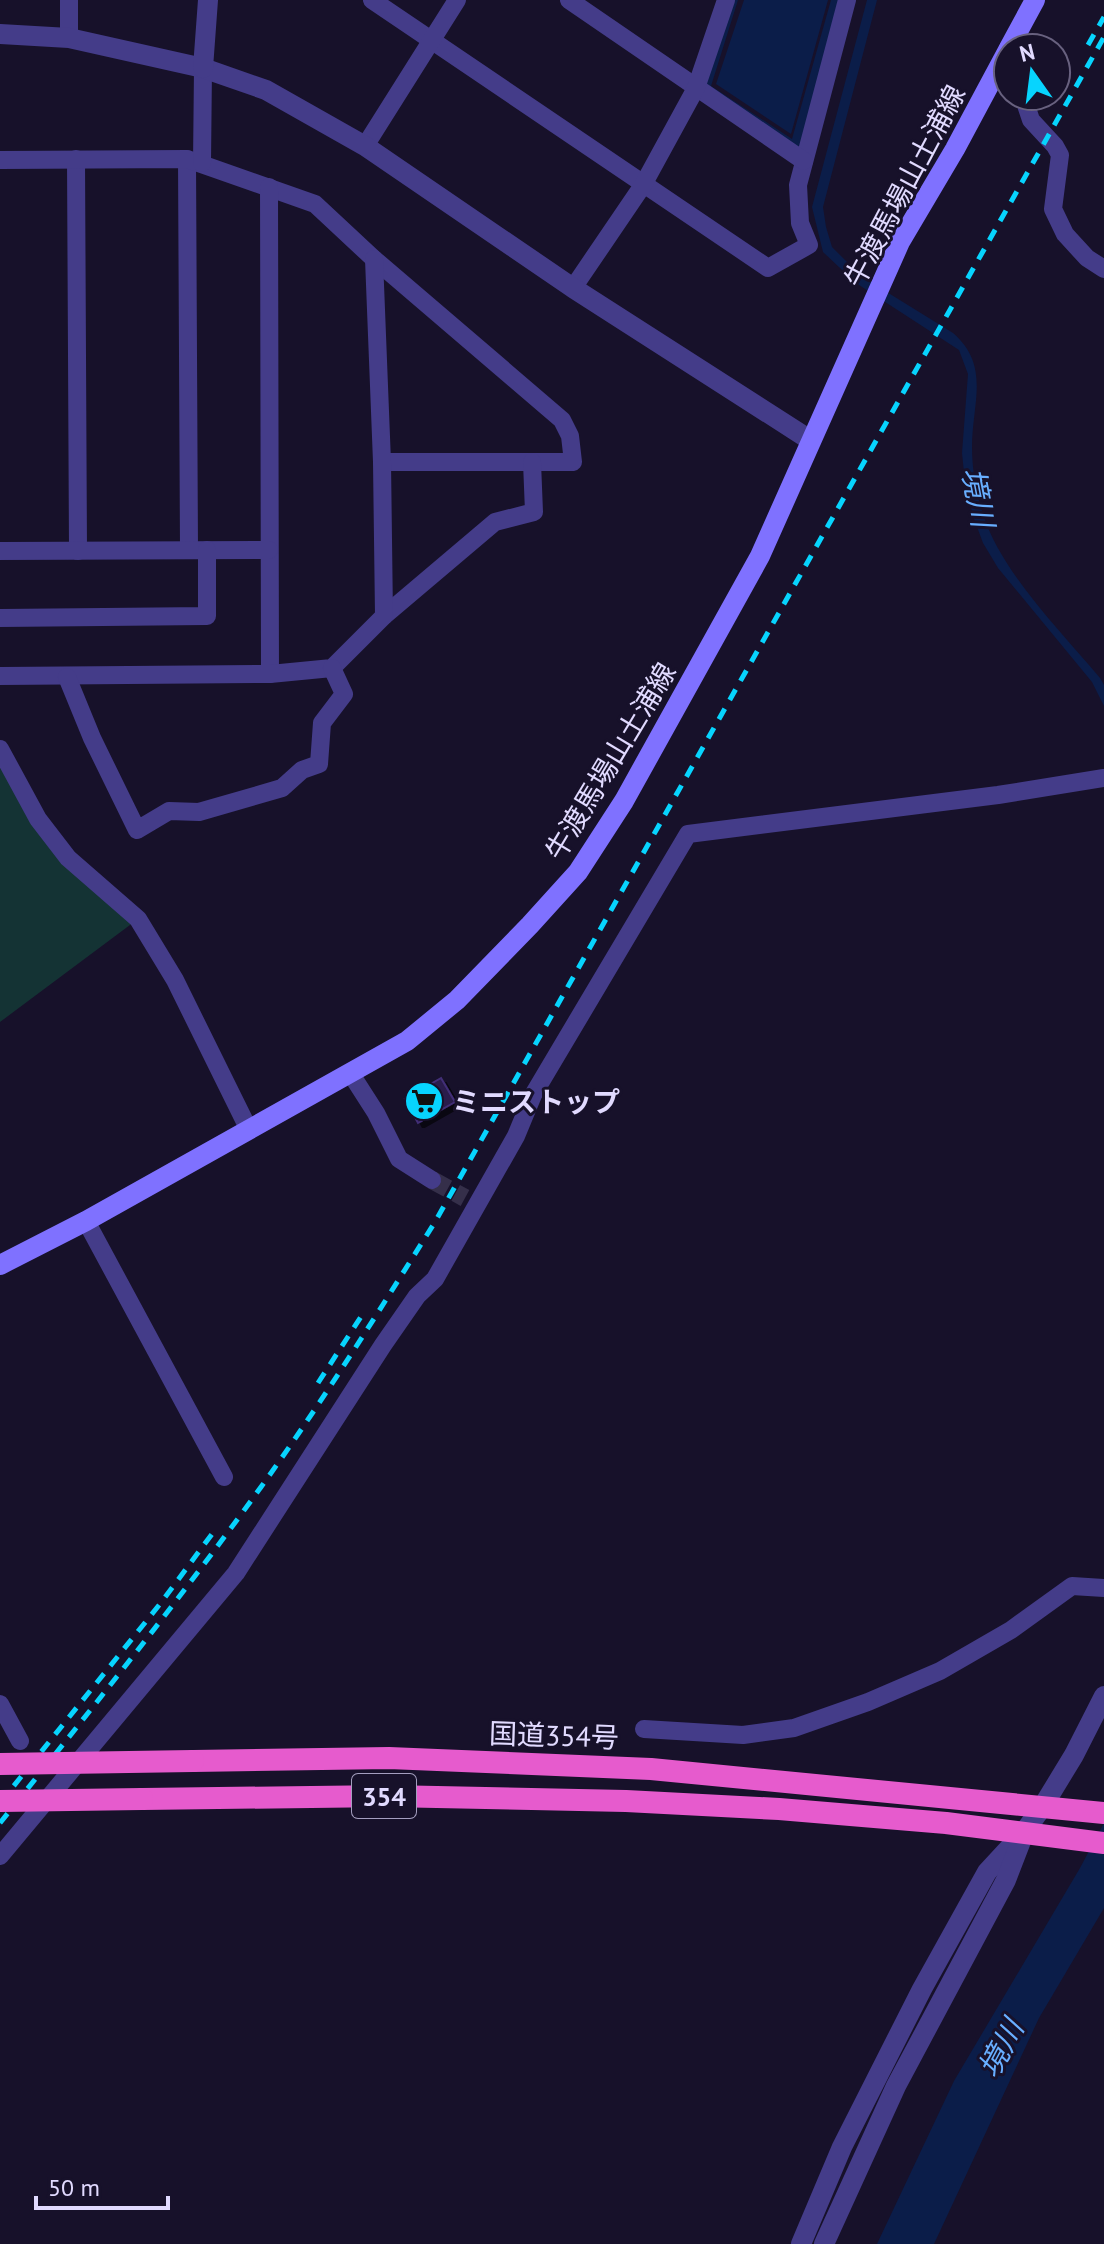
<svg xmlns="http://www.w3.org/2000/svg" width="1104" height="2244" viewBox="0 0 1104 2244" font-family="'PT Sans','Noto Sans JP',sans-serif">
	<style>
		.green { fill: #143334 }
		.water { fill: #0b1d49 }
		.building { fill: #291d4b; stroke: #422f77; stroke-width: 2; filter: url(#shadow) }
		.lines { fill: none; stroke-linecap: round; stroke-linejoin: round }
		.minor-tunnel { stroke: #352f4a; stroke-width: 18; stroke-dasharray: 18 9; stroke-linecap: butt }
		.minor { stroke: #443c89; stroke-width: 18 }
		.tertiary { stroke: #443c89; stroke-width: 20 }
		.secondary { stroke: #7f71ff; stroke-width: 20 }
		.trunk { stroke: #e65bcd; stroke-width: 22 }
		.rail { stroke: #07d4fe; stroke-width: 5; stroke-dasharray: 12 10; stroke-linecap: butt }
		.trunk-bridge { stroke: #e65bcd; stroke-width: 22 }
		.labels { text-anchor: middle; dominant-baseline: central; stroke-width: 6; stroke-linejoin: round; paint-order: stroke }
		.shield { fill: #17112a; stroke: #a49ebf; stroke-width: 2 }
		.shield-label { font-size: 26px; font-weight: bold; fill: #e1daff }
		.street-label { font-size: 28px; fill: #e1daff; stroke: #17112a }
		.poi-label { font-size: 28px; font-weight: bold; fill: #e1daff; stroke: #17112a; text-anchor: start }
		.water-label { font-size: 30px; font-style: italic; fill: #68aeff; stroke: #17112a }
	</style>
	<defs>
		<filter id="shadow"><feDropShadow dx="5" dy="5" stdDeviation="0" flood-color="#0009"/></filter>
	</defs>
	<rect width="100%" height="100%" fill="#17112a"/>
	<!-- green -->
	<path class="green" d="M0 749 38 819 138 919 0 1022Z"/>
	<!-- water -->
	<g class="water">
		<path d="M731 0H738L711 86 792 139 831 0H844L803 156 702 86Z"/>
		<path d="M744 0H828L791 134 716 84Z"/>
		<path d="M867 0H877L823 207 826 227 832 247 861 276 953 333C991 366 972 403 972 447 972 469 976 493 983 514 1001 572 1061 631 1100 678L1104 685V706L1092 682 998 568 983 543 973 516 965 482 962 453 968 374 959 350 856 283 823 252 812 207Z"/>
		<path d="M1104 1823V1908L1039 2018 934 2244H877L954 2081 1080 1868Z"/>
	</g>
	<!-- building -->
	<path class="building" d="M441 1078 455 1102 418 1123 405 1099Z"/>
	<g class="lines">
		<!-- minor-tunnel -->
		<path class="minor-tunnel" d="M432 1180 465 1198"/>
		<!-- minor -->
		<g class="minor">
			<path d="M372 0 768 268 809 245 800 223 798 185 847 0"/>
			<path d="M569 0 804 161"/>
			<path d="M69 38V0"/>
			<path d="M1023 96 1031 120 1055 146 1060 155 1053 209 1065 234 1087 258 1104 269"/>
			<path d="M365 146 457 0"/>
			<path d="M76 159 78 551"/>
			<path d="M187 159 189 550"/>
			<path d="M0 160 187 159 315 204 374 259 562 420 570 436 573 462H382"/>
			<path d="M202 163 203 68"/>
			<path d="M269 187 270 674"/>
			<path d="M573 288 643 185 696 88 726 0"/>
			<path d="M0 551 269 550"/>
			<path d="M384 616 495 522 534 512 532 462"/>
			<path d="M0 618 207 616V550"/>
			<path d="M0 676 270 674 332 668 384 616 382 462 374 259"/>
			<path d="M67 677 92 738 137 830 169 811 199 812 282 788 302 770 319 764 322 723 344 694 332 668"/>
			<path d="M0 749 38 819 68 858 138 919 175 980 249 1130"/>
			<path d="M351 1074 376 1113 399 1159 432 1180"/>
			<path d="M86 1221 224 1477"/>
			<path d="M0 1704 20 1741"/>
			<path d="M644 1729 743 1735 794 1728 868 1702 940 1671 1011 1630 1072 1586 1104 1588"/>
			<path d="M0 1856 236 1573 383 1345 417 1296 435 1279 516 1136 533 1095 688 834 998 795 1104 778"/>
		</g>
		<!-- tertiary -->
		<g class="tertiary">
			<path d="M0 34 69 38 203 68 266 90 365 146 573 288 810 440"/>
			<path d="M203 68 208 0"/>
			<path d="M801 2244 842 2147 922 1989 987 1872 1024 1832 1043 1806 1074 1755 1104 1696"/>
			<path d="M824 2244 896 2086 1006 1880 1023 1836"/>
		</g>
		<!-- secondary -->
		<g class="secondary">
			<path d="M1009 48 1035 0"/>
			<path d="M0 1265 86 1221 407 1041 457 1000 530 925 578 872 624 801 760 556 900 242 955 149 1008 50"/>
		</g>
		<!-- trunk -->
		<g class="trunk">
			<path d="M193 1761 389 1758 651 1769 1104 1813"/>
			<path d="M142 1799 388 1796 626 1801 779 1809 946 1823 1104 1843"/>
		</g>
		<!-- rail -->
		<g class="rail">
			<path d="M1088 45 1104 17"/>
			<path d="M318 1383 364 1312"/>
			<path d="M0 1803 160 1604 215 1530"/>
			<path d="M0 1823C89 1712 178 1602 261 1487 323 1401 379 1311 435 1222L1104 37"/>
		</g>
		<!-- trunk-bridge -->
		<g class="trunk-bridge">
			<path d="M0 1764 193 1761"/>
			<path d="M0 1801 142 1799"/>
		</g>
	</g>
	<!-- icons -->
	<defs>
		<symbol id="supermarket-disc" viewBox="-11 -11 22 22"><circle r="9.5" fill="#07d4fe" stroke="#17112a"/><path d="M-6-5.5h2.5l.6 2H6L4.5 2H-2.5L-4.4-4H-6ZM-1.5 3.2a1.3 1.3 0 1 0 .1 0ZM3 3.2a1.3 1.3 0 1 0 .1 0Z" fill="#111"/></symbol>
	</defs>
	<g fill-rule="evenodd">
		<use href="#supermarket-disc" x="402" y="1079" width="44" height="44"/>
	</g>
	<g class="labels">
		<!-- shield labels -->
		<rect class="shield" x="352" y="1774" width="64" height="44" rx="6"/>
		<g class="shield-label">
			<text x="384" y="1796">354</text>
		</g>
		<!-- street labels -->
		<g class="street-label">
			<text transform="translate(904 186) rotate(-62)">牛渡馬場山土浦線</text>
			<text transform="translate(610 761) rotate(-59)">牛渡馬場山土浦線</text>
			<text transform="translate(554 1735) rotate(2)">国道354号</text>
		</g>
		<!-- poi labels -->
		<g class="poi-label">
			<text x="452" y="1101">ミニストップ</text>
		</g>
		<!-- water labels -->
		<g class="water-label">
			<text transform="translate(979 497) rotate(79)">境川</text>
			<text transform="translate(1000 2048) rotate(-62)">境川</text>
		</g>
	</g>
	<!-- north arrow -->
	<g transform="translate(1032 72) rotate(346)"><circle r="38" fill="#17112a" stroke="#68617f" stroke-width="2"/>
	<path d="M0-6L14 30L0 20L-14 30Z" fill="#07d4fe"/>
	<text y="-12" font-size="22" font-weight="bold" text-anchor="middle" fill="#e1daff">N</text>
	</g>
	<!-- scale -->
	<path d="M36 2196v12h132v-12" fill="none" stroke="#e1daff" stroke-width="4"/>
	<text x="48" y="2196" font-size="24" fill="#e1daff" stroke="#17112a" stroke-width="6" paint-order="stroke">50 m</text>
</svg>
